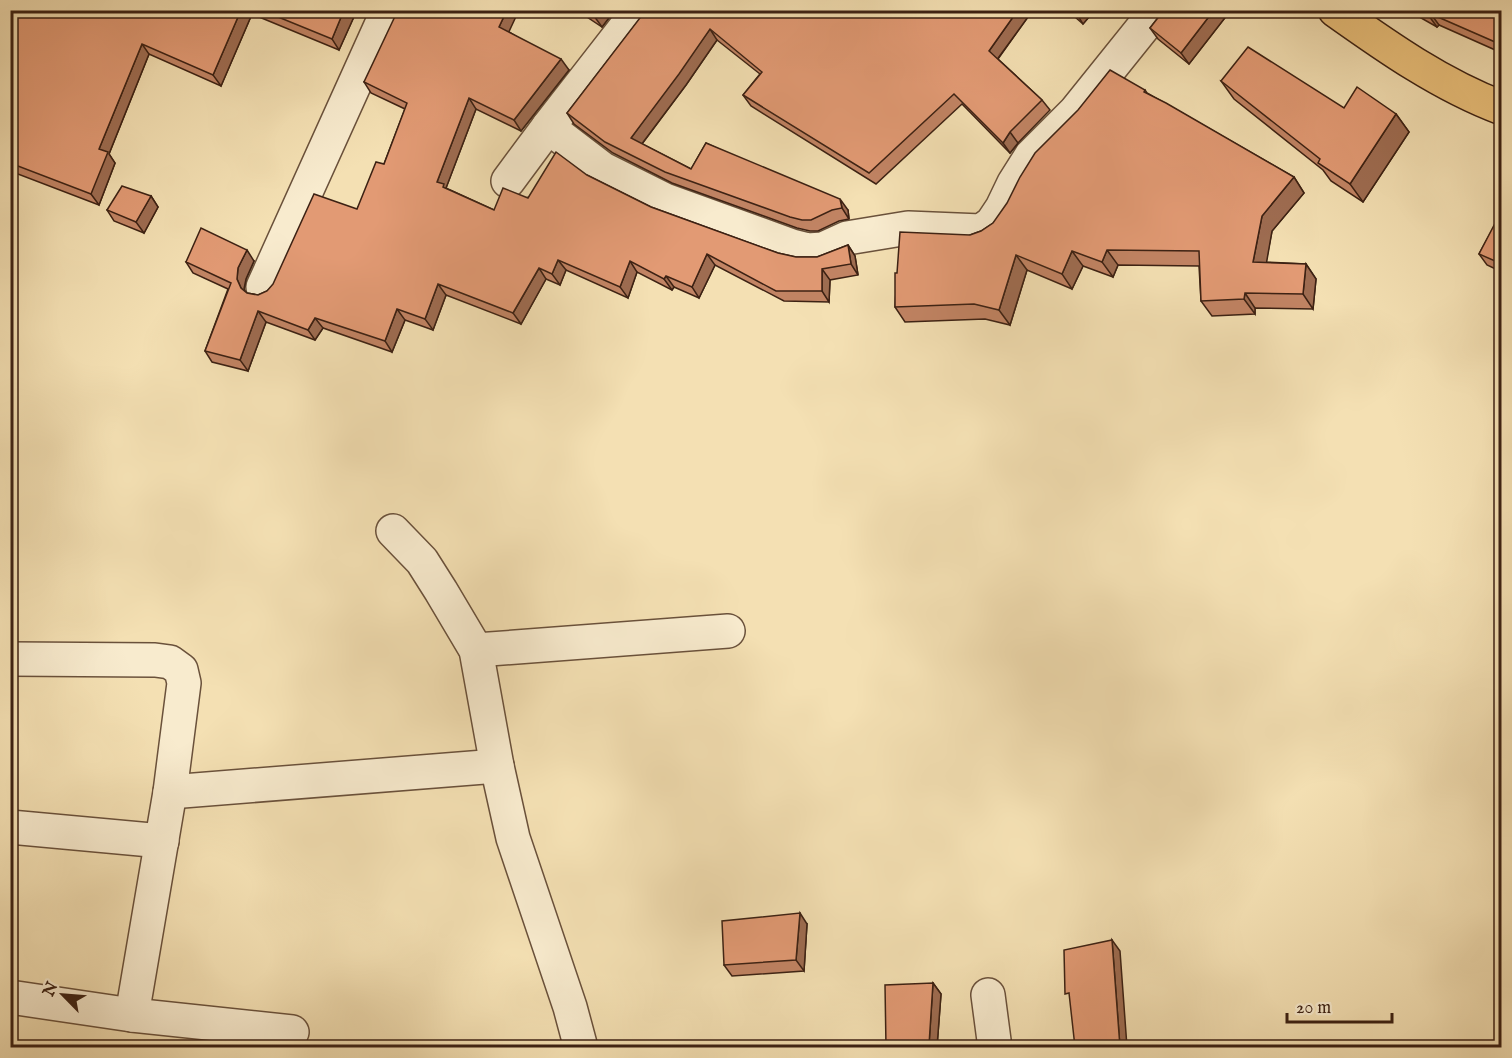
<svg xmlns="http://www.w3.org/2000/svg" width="1512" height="1058" viewBox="0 0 1512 1058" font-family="'IM FELL English',serif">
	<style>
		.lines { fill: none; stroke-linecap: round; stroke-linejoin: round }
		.minor-casing { stroke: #6a513b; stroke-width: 36 }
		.highway-casing { stroke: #3c2113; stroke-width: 36 }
		.minor { stroke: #f8ebce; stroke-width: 33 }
		.highway { stroke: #eac07a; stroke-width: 33 }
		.wall { fill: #c28464; stroke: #3c2113; stroke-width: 1.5 }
		.shaded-wall { fill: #9e6c51; stroke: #3c2113; stroke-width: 1.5 }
		.building { fill: #e29a74; stroke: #3c2113; stroke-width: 1.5 }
	</style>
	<rect width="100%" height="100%" fill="#f4e0b3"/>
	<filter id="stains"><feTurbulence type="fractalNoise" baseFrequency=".00333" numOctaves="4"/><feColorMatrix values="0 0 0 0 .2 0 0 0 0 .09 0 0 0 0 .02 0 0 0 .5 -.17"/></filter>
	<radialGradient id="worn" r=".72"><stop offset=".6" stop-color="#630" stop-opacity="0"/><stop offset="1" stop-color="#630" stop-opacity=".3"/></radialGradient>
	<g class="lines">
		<defs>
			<g id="minor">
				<path d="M548 127 603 169 665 200 792 246 808 250 823 249 847 238 908 228 981 231 992 223 1002 208 1014 183 1031 156 1075 112 1157 10"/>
				<path d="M508 181 548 127 639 10"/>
				<path d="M263 287 388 10"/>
				<path d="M393 531 422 561 441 591 476 650 497 766 513 838 570 1007 581 1048"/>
				<path d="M476 650 728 631"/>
				<path d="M10 659 155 660 170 662 181 670 184 683 170 792 132 1015"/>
				<path d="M170 792 497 766"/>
				<path d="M10 827 162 841"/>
				<path d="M988 995 995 1048"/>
				<path d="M10 997 132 1015 292 1032"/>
			</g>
			<path id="highway" d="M1335 10C1387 47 1441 85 1502 108"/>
		</defs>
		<!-- minor casing -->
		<use href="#minor" class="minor-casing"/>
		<!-- highway casing -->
		<use href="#highway" class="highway-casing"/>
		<!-- minor -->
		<use href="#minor" class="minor"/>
		<!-- highway -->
		<use href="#highway" class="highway"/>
	</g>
	<!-- wall -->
	<g class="wall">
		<path d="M10 10H357L339 50 252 14 221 86 149 54 109 154 115 163 99 205 10 171Z"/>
		<path d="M580 10H615L602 27 581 13Z"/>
		<path d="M1033 10 998 59 1042 100 1050 110 1018 143 1010 153 962 104 876 184 751 106 743 95 760 74 717 40 686 85 642 144 691 169 706 143 848 210 849 219 839 221 818 231H810L797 228 672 183 613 153 574 124 567 113 646 11Z"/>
		<path d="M1067 10H1095L1083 24Z"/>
		<path d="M1164 10H1231L1189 64 1158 39 1150 28Z"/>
		<path d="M1407 10H1502V53L1439 25 1437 27Z"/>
		<path d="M509 32 569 70 521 131 476 109 446 188 448 189 494 210 587 175 651 207 778 253 796 257H817L848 245 855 256 858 275 830 280 829 302 784 301 715 265 699 298 674 287 672 290 637 272 628 298 566 270 560 285 546 279 521 324 446 295 433 330 405 320 392 352 323 328 315 340 266 322 248 371 212 362 205 351 228 289 193 273 186 262 254 261 246 279 244 289 245 291 247 293 258 295 267 291 357 209 384 164 405 109 371 93 364 82Z"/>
		<path d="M1221 81 1344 108 1396 114 1409 132 1363 202 1331 181 1323 170 1234 99Z"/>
		<path d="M1145 90 1147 93 1294 177 1304 193 1272 231 1266 262 1306 264 1316 279 1313 309 1255 308V314L1212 316 1201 301 1199 266 1118 265 1113 277 1083 266 1072 289 1027 270 1010 325 985 319 905 322 895 307 897 273 970 235 981 231 993 223Z"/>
		<path d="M151 196 158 207 144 233 114 221 107 210Z"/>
		<path d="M1502 212V272L1487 265 1479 254Z"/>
		<path d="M807 924 804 971 732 976 724 965Z"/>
		<path d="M933 983 941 994 937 1047H886Z"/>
	</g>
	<!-- shaded-wall -->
	<g class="shaded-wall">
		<path d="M241 10H249L252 14 221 86 213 75Z"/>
		<path d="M344 10H357L339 50 332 39Z"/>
		<path d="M507 10H519L506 38 499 27Z"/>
		<path d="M599 10H615L602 27 594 16Z"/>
		<path d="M1018 10H1033L996 61 989 51Z"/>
		<path d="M1078 10H1095L1083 24 1076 13Z"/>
		<path d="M1214 10H1231L1189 64 1181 53Z"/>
		<path d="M1431 14 1439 25 1437 27 1429 16Z"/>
		<path d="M710 29 717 40 686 85 638 149 631 138Z"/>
		<path d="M142 44 149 54 109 154 115 163 99 205 91 194 99 149Z"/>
		<path d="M561 59 569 70 521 131 514 120Z"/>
		<path d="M469 98 476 109 446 188 452 195 437 182Z"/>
		<path d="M1396 114 1409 132 1363 202 1350 184Z"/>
		<path d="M1010 132 1018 143 1010 153 1003 143Z"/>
		<path d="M1294 177 1304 193 1272 231 1264 277 1253 262 1262 216Z"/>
		<path d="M151 196 158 207 144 233 136 222Z"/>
		<path d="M840 199 848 210 849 219 842 208Z"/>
		<path d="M848 245 855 256 858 275 851 264Z"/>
		<path d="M247 250 254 261 246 279 244 289 248 298 241 288 237 279 238 268Z"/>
		<path d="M1107 250 1118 265 1113 277 1102 262Z"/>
		<path d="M1072 251 1083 266 1072 289 1062 274Z"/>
		<path d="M707 254 715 265 699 298 692 287Z"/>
		<path d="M1016 255 1027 270 1010 325 999 310Z"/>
		<path d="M558 260 566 270 560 285 552 274Z"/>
		<path d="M630 261 637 272 628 298 620 287Z"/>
		<path d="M1306 264 1316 279 1313 309 1303 294Z"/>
		<path d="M539 268 546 279 521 324 513 313Z"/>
		<path d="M822 269 830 280 829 302 822 291Z"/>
		<path d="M666 276 674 287 672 290 664 279Z"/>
		<path d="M438 284 446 295 433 330 425 319Z"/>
		<path d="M1245 293 1255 308V314L1244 299Z"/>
		<path d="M397 309 405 320 392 352 385 341Z"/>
		<path d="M258 311 266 322 248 371 240 360Z"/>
		<path d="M315 318 323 328 315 340 308 330Z"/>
		<path d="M800 913 807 924 804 971 796 960Z"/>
		<path d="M1112 940 1120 951 1127 1047H1120Z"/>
		<path d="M933 983 941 994 937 1047H931L929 1045Z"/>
	</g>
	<!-- building -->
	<g class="building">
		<path d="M10 10H241L213 75 142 44 99 149 108 152 91 194 10 163Z"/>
		<path d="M261 10H344L332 39Z"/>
		<path d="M398 10H507L499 27 561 59 514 120 469 98 437 182 444 184 443 187 494 210 503 188 528 198 556 152 587 175 651 207 778 253 796 257H817L848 245 851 264 822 269V291H776L707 254 692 287 666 276 664 279 630 261 620 287 558 260 552 274 539 268 513 313 438 284 425 319 397 309 385 341 315 318 308 330 258 311 240 360 205 351 231 283 186 262 201 228 247 250 238 268 237 279 241 288 247 293 258 295 267 291 273 284 314 194 357 209 376 162 384 164 407 103 364 82Z"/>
		<path d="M586 10H599L594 16Z"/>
		<path d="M1018 10 989 51 1042 100 1010 132 1003 143 954 94 869 173 743 95 762 72 710 29 679 74 631 138 691 169 706 143 840 199 842 208 832 210 811 220H802L790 217 665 172 605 142 567 113 646 10Z"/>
		<path d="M1164 10H1214L1181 53 1150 28Z"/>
		<path d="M1419 10H1502V45L1431 14 1429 16Z"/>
		<path d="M1248 47 1344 108 1357 87 1396 114 1350 184 1318 163 1320 159 1221 81Z"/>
		<path d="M1110 70 1145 90 1144 92 1166 103 1294 177 1262 216 1253 262 1306 264 1303 294 1245 293 1244 299 1201 301 1199 251 1107 250 1102 262 1072 251 1062 274 1016 255 999 310 974 304 895 307V273H897L900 232 970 235 981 231 993 223 1007 203 1020 177 1035 153 1078 110Z"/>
		<path d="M122 186 151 196 136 222 107 210Z"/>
		<path d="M1501 212H1502V264L1479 254Z"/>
		<path d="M800 913 796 960 724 965 722 921Z"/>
		<path d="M1112 940 1120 1047H1075L1069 993 1065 994 1064 950Z"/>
		<path d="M933 983 929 1045 907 1047H886L885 985Z"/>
	</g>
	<!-- margin -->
	<rect width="1512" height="1058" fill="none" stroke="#f4e0b3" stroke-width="36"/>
	<rect x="12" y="12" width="1488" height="1034" fill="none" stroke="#3c2113" stroke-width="3"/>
	<rect x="18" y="18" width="1476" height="1022" fill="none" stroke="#3c2113" stroke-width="1.5"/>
	<!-- north arrow -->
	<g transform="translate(63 995) rotate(295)" stroke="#f8ebce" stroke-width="4.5" paint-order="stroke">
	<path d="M0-4.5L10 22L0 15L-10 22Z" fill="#3c2113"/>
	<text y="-9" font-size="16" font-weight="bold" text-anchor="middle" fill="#3c2113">N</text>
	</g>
	<!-- scale -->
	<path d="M1287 1013v9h105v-9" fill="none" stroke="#3c2113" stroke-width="3"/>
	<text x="1296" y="1013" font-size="18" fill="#3c2113" stroke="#f8ebce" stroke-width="4.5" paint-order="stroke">20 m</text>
	<rect width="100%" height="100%" filter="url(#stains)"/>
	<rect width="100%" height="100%" fill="url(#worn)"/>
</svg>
